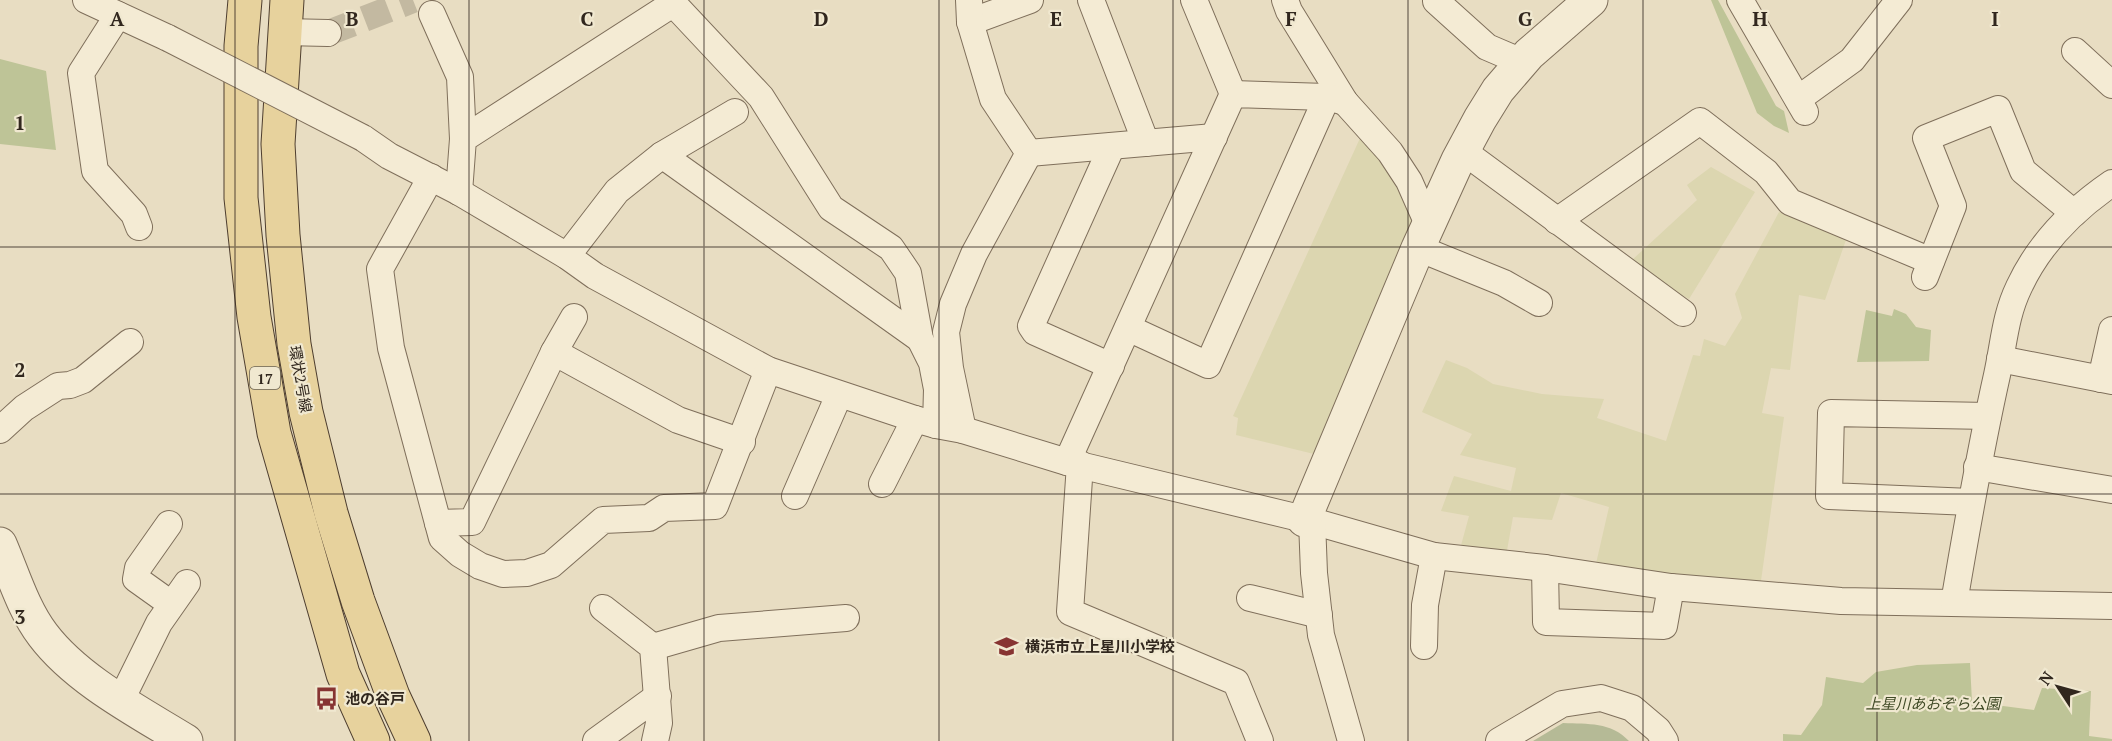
<svg xmlns="http://www.w3.org/2000/svg" width="2112" height="741" viewBox="0 0 2112 741" font-family="'PT Serif','Noto Sans JP',serif">
	<style>
		.farmland { fill: #dcd6b0 }
		.green { fill: #bec497 }
		.cemetery { fill: #b5ba96 }
		.lines { fill: none; stroke-linecap: round; stroke-linejoin: round }
		.minor-tunnel { stroke: #c3b9a1; stroke-width: 26; stroke-dasharray: 26 13; stroke-linecap: butt }
		.minor-casing { stroke: #7f6f5b; stroke-width: 28 }
		.tertiary-casing { stroke: #7f6f5b; stroke-width: 35 }
		.primary-casing { stroke: #4e3e2f; stroke-width: 35 }
		.minor { stroke: #f4ebd4; stroke-width: 26 }
		.tertiary { stroke: #f4ebd4; stroke-width: 33 }
		.primary { stroke: #e7d29d; stroke-width: 33 }
		.minor-bridge-casing { stroke: #7f6f5b; stroke-width: 28; stroke-linecap: butt }
		.minor-bridge { stroke: #f4ebd4; stroke-width: 26 }
		.grid { fill: none; stroke: #31271e; stroke-width: 1.5; stroke-opacity: 0.55 }
		.labels { text-anchor: middle; dominant-baseline: central; stroke-width: 4.5; stroke-linejoin: round; paint-order: stroke }
		.shield { fill: #f0e8d0; stroke: #6a6153; stroke-width: 1.5 }
		.shield-label { font-size: 14px; font-weight: bold; fill: #31271e }
		.street-label { font-size: 15px; fill: #31271e; stroke: #f0e8d0 }
		.poi-label { font-size: 15px; font-weight: bold; fill: #31271e; stroke: #f0e8d0; text-anchor: start }
		.park-label { font-size: 15px; font-style: italic; fill: #414b27; stroke: #f0e8d0 }
		.grid-label { font-size: 20px; text-anchor: middle; font-weight: bold; fill: #31271e; stroke: #f0e8d0; stroke-width: 4.5; stroke-linejoin: round; paint-order: stroke }
	</style>
	<rect width="100%" height="100%" fill="#e8ddc2"/>
	<!-- farmland -->
	<g class="farmland">
		<path d="M1361 136 1381 158 1410 208 1414 231 1318 455 1236 435 1238 418 1233 416Z"/>
		<path d="M1711 167 1755 192 1689 299 1659 282 1631 261 1697 200 1687 185Z"/>
		<path d="M1779 212 1847 237 1825 300 1799 295 1790 370 1771 368 1762 413 1784 417 1760 588 1595 568 1609 507 1561 493 1552 520 1513 517 1506 556 1460 549 1469 516 1441 511 1454 476 1511 491 1516 468 1460 455 1472 434 1422 412 1446 360 1467 368 1493 384 1542 394 1604 399 1597 418 1666 441 1693 355 1700 356 1704 339 1725 346 1742 318 1735 294Z"/>
	</g>
	<!-- green -->
	<g class="green">
		<path d="M1711 0H1718L1776 106 1784 111 1789 133 1774 126 1757 113Z"/>
		<path d="M0 59 46 71 56 150 0 144Z"/>
		<path d="M1894 309 1906 314 1916 327 1931 330 1929 361 1857 362 1866 310 1892 316Z"/>
		<path d="M1970 663 1972 702 2034 710 2042 688 2091 691 2089 736 2112 739V741H1783V734L1801 735 1822 705 1826 677 1863 683 1876 672 1917 665Z"/>
	</g>
	<!-- cemetery -->
	<path class="cemetery" d="M1563 723C1588 724 1611 722 1629 741H1533Z"/>
	<g class="lines">
		<!-- minor-tunnel -->
		<path class="minor-tunnel" d="M328 33 413 0"/>
		<defs>
			<g id="minor">
				<path d="M86 0 168 38"/>
				<path d="M670 0 761 97 831 208 891 248 908 273 920 339 932 363 937 389 936 425"/>
				<path d="M1091 0 1146 143"/>
				<path d="M1194 0 1233 94"/>
				<path d="M1285 0 1289 11 1345 102 1390 152 1409 181 1428 224"/>
				<path d="M1740 0 1805 112"/>
				<path d="M1436 1 1487 47 1522 62"/>
				<path d="M432 14 460 77 463 139"/>
				<path d="M118 15 81 73 95 171 134 214 139 227"/>
				<path d="M970 22 1030 0"/>
				<path d="M284 32 328 33"/>
				<path d="M2075 51 2112 85"/>
				<path d="M1798 99 1852 60 1899 0"/>
				<path d="M363 138 389 156 459 192 567 256 595 276 768 370 915 419 936 425 963 430 1067 462 1312 521 1434 556 1545 568 1671 587 1841 601 2112 606"/>
				<path d="M1463 151 1683 313"/>
				<path d="M1029 153 1214 137"/>
				<path d="M662 155 920 339"/>
				<path d="M431 177 380 269 391 348 442 538 460 554 480 566 503 574 527 573 551 565 603 520 649 518 664 508 715 506 768 370"/>
				<path d="M459 192 463 139 674 3"/>
				<path d="M1557 221 1700 121 1766 172 1790 202 1931 261"/>
				<path d="M1418 248 1504 283 1539 303"/>
				<path d="M567 256 617 191 662 155 735 112"/>
				<path d="M1925 277 1953 206 1926 138 1998 109 2023 171 2074 213"/>
				<path d="M574 317 554 352 678 420 742 442"/>
				<path d="M1128 328 1208 365 1327 97"/>
				<path d="M2000 359 2112 381"/>
				<path d="M1111 366 1035 332 1031 326 1112 146"/>
				<path d="M2101 379 2112 330"/>
				<path d="M0 430 24 408 58 386 70 385 83 380 130 342"/>
				<path d="M963 430 950 368 946 332 953 304 974 254 1029 153 993 99 970 22 969 0"/>
				<path d="M1067 462 1233 94 1327 97 1345 102"/>
				<path d="M1080 464 1070 612 1236 682 1260 741"/>
				<path d="M1977 467 2112 490"/>
				<path d="M882 484 915 419"/>
				<path d="M795 496 839 395"/>
				<path d="M1971 502 1829 496 1831 413 1988 416"/>
				<path d="M1312 521 1314 573 1321 635 1351 741"/>
				<path d="M438 523 472 522 554 352"/>
				<path d="M169 524 138 568 136 579 171 604"/>
				<path d="M1545 568 1546 622 1664 626 1671 587"/>
				<path d="M1250 598 1319 615"/>
				<path d="M1954 603C1967 526 1980 451 1997 375 2004 343 2005 316 2019 287 2039 244 2074 209 2112 183"/>
				<path d="M603 608 653 647 659 723 655 741"/>
				<path d="M1424 646 1425 605 1434 556"/>
				<path d="M653 647 719 628 846 618"/>
				<path d="M121 700 159 623 187 583"/>
				<path d="M596 741 658 696"/>
				<path d="M1499 741 1562 704 1601 698 1632 708 1658 730 1665 741"/>
			</g>
			<g id="tertiary">
				<path d="M1304 520 1418 248 1458 160 1480 119 1498 90 1529 54 1591 0"/>
				<path d="M0 544C13 574 23 609 43 635 77 680 139 712 186 741"/>
			</g>
			<g id="primary">
				<path d="M245 0 241 46V198L254 317 274 433 343 674 373 741"/>
				<path d="M287 0 278 144 283 235 294 344 306 412 331 513 358 601 393 696 414 741"/>
			</g>
		</defs>
		<!-- minor casing -->
		<use href="#minor" class="minor-casing"/>
		<!-- tertiary casing -->
		<use href="#tertiary" class="tertiary-casing"/>
		<!-- primary casing -->
		<use href="#primary" class="primary-casing"/>
		<!-- minor -->
		<use href="#minor" class="minor"/>
		<!-- tertiary -->
		<use href="#tertiary" class="tertiary"/>
		<!-- primary -->
		<use href="#primary" class="primary"/>
		<defs>
			<path id="minor-bridge" d="M168 38 363 138"/>
		</defs>
		<!-- minor-bridge casing -->
		<use href="#minor-bridge" class="minor-bridge-casing"/>
		<!-- minor-bridge -->
		<use href="#minor-bridge" class="minor-bridge"/>
	</g>
	<!-- grid -->
	<path class="grid" d="M235 0V741M469 0V741M704 0V741M939 0V741M1173 0V741M1408 0V741M1643 0V741M1877 0V741M0 247H2112M0 494H2112"/>
	<!-- icons -->
	<defs>
		<symbol id="school-bare" viewBox="-9 -9 18 18"><path d="M0-5L7-2L0 1L-7-2ZM-4 1L0 2.5L4 1V4Q0 6-4 4Z" fill="#873432" stroke="#f0e8d0" stroke-width="2.5" paint-order="stroke"/></symbol>
		<symbol id="bus-bare" viewBox="-9 -9 18 18"><path d="M-5-6H5V4H4V6H2V4H-2V6H-4V4H-5ZM-3.5-4V0h7V-4ZM-3.5 1.2v1.5H-2V1.2ZM2 1.2v1.5H3.5V1.2Z" fill="#873432" stroke="#f0e8d0" stroke-width="2.5" paint-order="stroke"/></symbol>
	</defs>
	<g fill-rule="evenodd">
		<use href="#school-bare" x="990" y="630" width="33" height="33"/>
		<use href="#bus-bare" x="310" y="682" width="33" height="33"/>
	</g>
	<g class="labels">
		<!-- shield labels -->
		<rect class="shield" x="250" y="367" width="30" height="22" rx="4.5"/>
		<g class="shield-label">
			<text x="265" y="378">17</text>
		</g>
		<!-- street labels -->
		<g class="street-label">
			<text transform="translate(301 379) rotate(80)">環状2号線</text>
		</g>
		<!-- poi labels -->
		<g class="poi-label">
			<text x="1025" y="646">横浜市立上星川小学校</text>
			<text x="345" y="698">池の谷戸</text>
		</g>
		<!-- park labels -->
		<g class="park-label">
			<text x="1933" y="703">上星川あおぞら公園</text>
		</g>
	</g>
	<g class="grid-label">
		<text x="117" y="26">A</text>
		<text x="352" y="26">B</text>
		<text x="587" y="26">C</text>
		<text x="821" y="26">D</text>
		<text x="1056" y="26">E</text>
		<text x="1291" y="26">F</text>
		<text x="1525" y="26">G</text>
		<text x="1760" y="26">H</text>
		<text x="1995" y="26">I</text>
		<text x="20" y="130">1</text>
		<text x="20" y="377">2</text>
		<text x="20" y="624">3</text>
	</g>
	<!-- north arrow -->
	<g transform="translate(2058 687) rotate(306)" stroke="#f0e8d0" stroke-width="4.5" paint-order="stroke">
	<path d="M0-4.5L10 22L0 15L-10 22Z" fill="#31271e"/>
	<text y="-9" font-size="16" font-weight="bold" text-anchor="middle" fill="#31271e">N</text>
	</g>
</svg>
